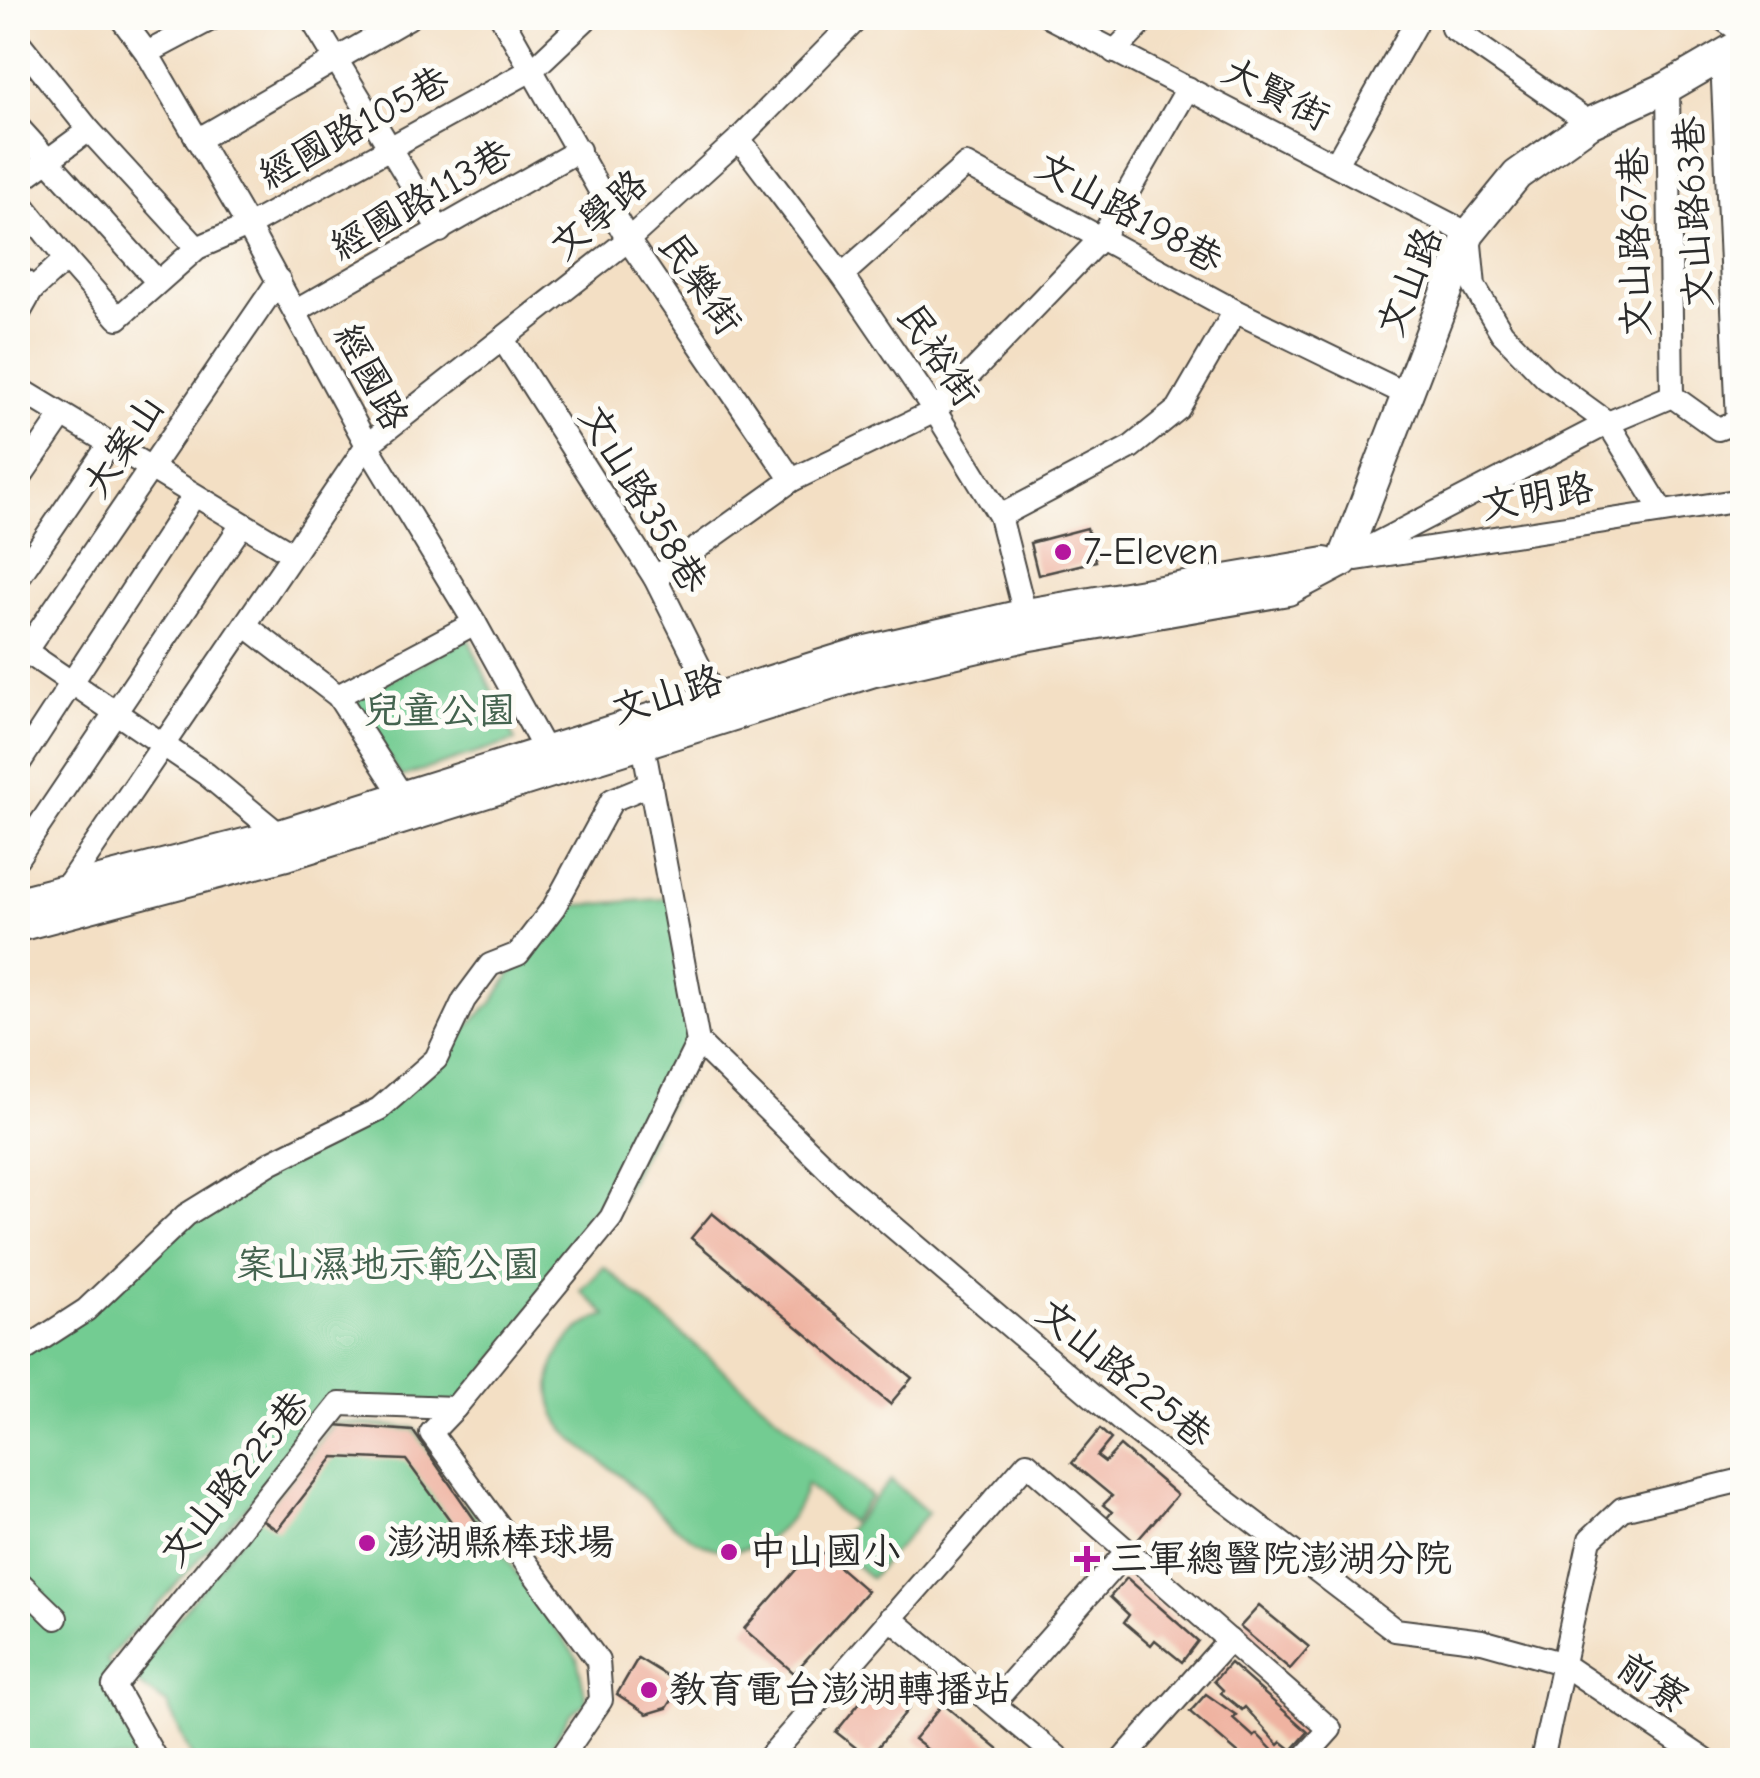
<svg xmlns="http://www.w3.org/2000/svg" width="1760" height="1778" viewBox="0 0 1760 1778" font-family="'Comic Neue','LXGW WenKai TC',sans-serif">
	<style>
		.green { fill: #73cc92; stroke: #4f7c5e; stroke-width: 2.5 }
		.building { fill: #efb3a1 }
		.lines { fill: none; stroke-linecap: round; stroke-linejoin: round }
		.minor-casing { stroke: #494642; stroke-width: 26 }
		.major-casing { stroke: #494642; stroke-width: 34 }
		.minor { stroke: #fff; stroke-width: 22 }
		.major { stroke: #fff; stroke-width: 30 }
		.poi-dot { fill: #b5179e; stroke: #fdfcf7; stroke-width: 4 }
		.labels { text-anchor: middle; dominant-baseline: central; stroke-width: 10; stroke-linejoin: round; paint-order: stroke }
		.street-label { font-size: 38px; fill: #2b2b2b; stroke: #fdfcf7 }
		.poi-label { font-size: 38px; fill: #2b2b2b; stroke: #fdfcf7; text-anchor: start }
		.park-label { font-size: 38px; fill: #44634f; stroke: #fdfcf7 }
	</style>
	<rect width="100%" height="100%" fill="#fdfcf7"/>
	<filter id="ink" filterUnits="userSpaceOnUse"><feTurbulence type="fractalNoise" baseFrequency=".01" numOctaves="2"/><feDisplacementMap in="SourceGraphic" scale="20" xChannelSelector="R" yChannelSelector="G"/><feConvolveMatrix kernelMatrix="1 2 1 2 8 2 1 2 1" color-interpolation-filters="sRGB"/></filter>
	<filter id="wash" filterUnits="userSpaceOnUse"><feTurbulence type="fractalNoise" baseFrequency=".0048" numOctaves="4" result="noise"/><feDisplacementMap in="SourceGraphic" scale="40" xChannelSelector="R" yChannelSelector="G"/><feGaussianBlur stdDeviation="2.25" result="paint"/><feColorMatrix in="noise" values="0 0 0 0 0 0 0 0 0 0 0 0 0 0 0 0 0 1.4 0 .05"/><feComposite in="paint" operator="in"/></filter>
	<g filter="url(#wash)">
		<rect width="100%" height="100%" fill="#f3dfc4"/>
		<!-- green -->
		<g class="green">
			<path d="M468 638 515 741 401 777 351 701Z"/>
			<path d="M674 898 698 1042 611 1218 455 1408 340 1404 107 1660 158 1760H18V1349L169 1231 379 1109 492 1003 554 907Z"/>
			<path d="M604 1267 871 1497 850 1522 806 1484C795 1532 744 1569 695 1540 668 1524 643 1496 619 1475 600 1459 568 1441 557 1418 537 1373 564 1328 607 1315L581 1291Z"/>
			<path d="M334 1422 414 1428 577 1658 587 1702 570 1714 544 1760H193L167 1704 130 1678Z"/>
			<path d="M891 1480 928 1513 871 1578 833 1546Z"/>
		</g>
		<g id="blocks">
			<!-- building -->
			<g class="building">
				<path d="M1087 528 1096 561 1038 575 1030 543Z"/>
				<path d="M712 1213 912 1378 890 1404 691 1238Z"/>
				<path d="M335 1425 413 1431 477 1523 461 1535 406 1460 334 1457 277 1530 260 1518Z"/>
				<path d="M1100 1429 1111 1439 1097 1456 1105 1462 1120 1446 1177 1495 1135 1543 1106 1519 1112 1512 1103 1505 1112 1496 1072 1463Z"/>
				<path d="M816 1547 867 1591 794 1673 744 1629Z"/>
				<path d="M1127 1578 1198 1641 1182 1662 1155 1640 1151 1645 1124 1622 1129 1615 1110 1597Z"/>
				<path d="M1259 1606 1309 1647 1290 1669 1240 1627Z"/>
				<path d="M638 1658 682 1685 667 1708 647 1714 617 1694Z"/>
				<path d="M1230 1663 1308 1732 1292 1750 1282 1742 1279 1745 1245 1707 1242 1710 1221 1693 1223 1690 1214 1681Z"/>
				<path d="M877 1681 910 1707 869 1758 836 1732Z"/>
				<path d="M1206 1694 1236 1715 1233 1718 1254 1737 1257 1734 1282 1760H1246L1190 1712Z"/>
				<path d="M943 1704 1011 1760H941L914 1739Z"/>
			</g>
		</g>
	</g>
	<g filter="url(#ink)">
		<use href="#blocks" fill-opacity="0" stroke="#494642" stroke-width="2.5"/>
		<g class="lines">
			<defs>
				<g id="minor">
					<path d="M121 18 147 53 248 226 367 445 475 623 552 763"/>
					<path d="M311 18 440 231"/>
					<path d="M502 18 628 240 792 480"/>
					<path d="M1051 18 1469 234 1474 286 1502 333 1546 378 1608 423 1662 511"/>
					<path d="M1721 18 1742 32"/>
					<path d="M1452 28 1590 123"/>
					<path d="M18 41 89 130 197 248"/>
					<path d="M1114 52 1147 18"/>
					<path d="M147 53 213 18"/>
					<path d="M1722 59 1738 422"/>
					<path d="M1668 87 1672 396"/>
					<path d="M18 127 157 281"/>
					<path d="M739 139 842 275 935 411 1000 516 1029 630"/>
					<path d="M197 140 408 18"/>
					<path d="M1336 164 1415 24"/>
					<path d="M18 182 89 130"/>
					<path d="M18 199 66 259"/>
					<path d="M18 275 32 290 66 259 118 318 197 248 248 226 533 69 587 18"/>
					<path d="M842 275 966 165 1235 311 1408 395"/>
					<path d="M296 311 579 150"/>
					<path d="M18 315 32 290"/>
					<path d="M504 341 655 578 715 698"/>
					<path d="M18 388 293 554"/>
					<path d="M18 480 62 416"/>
					<path d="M1000 516 1131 447 1178 409 1235 311"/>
					<path d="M1357 559 1742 500"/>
					<path d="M1343 561 1608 423 1672 396 1718 429 1742 420"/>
					<path d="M18 578 109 445"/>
					<path d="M655 578 792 480 935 411 1102 237 1188 88"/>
					<path d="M245 625 338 696 403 797"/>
					<path d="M18 646 206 774 280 835"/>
					<path d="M18 662 279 280"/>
					<path d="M338 696 475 623"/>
					<path d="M18 765 193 497"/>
					<path d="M18 857 241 526"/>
					<path d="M63 892 367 445 628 240 739 139 858 18"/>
					<path d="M698 1042 843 1184 1124 1423 1395 1630 1482 1641 1561 1663 1705 1760"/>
					<path d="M18 1354 86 1310 186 1215 272 1162 379 1109 436 1059 464 1000 490 965 518 954 554 907 612 800 651 784"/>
					<path d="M455 1408 431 1433 598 1661 601 1700 560 1760"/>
					<path d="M18 1581 56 1618"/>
					<path d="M890 1618 1061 1760"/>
					<path d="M994 1702 1127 1551"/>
					<path d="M156 1760 114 1686 340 1404 455 1408 611 1218 698 1042 643 744"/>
					<path d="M767 1760 1027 1463 1330 1729 1302 1760"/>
					<path d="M1122 1760 1229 1640"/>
					<path d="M1542 1760 1590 1539 1622 1509 1742 1480"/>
				</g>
				<g id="major">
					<path d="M18 902 280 835 866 651 1026 614 1325 563"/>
					<path d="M18 926 286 855 871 672 1030 635 1288 590 1343 561 1469 234 1517 175 1590 123 1668 87 1742 44"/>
				</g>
			</defs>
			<!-- minor casing -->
			<use href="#minor" class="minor-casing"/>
			<!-- major casing -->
			<use href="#major" class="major-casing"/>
			<!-- minor -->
			<use href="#minor" class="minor"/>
			<!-- major -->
			<use href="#major" class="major"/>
		</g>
	</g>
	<!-- markers -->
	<g class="poi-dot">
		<circle cx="1063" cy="552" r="10"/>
		<circle cx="367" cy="1543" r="10"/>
		<circle cx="729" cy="1552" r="10"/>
		<path d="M1082 1544h10v10h10v10h-10v10h-10v-10h-10v-10h10z"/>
		<circle cx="649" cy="1690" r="10"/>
	</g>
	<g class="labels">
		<!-- street labels -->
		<g class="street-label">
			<text transform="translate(1276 94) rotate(27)">大賢街</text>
			<text transform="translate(354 128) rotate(-29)">經國路105巷</text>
			<text transform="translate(421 200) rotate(-30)">經國路113巷</text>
			<text transform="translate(1694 212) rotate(-93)">文山路63巷</text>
			<text transform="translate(1129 213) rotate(29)">文山路198巷</text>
			<text transform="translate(599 215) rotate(-41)">文學路</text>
			<text transform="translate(1635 242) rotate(-91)">文山路67巷</text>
			<text transform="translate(1410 282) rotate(-68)">文山路</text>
			<text transform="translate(700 284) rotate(55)">民樂街</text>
			<text transform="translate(938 355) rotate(56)">民裕街</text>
			<text transform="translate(371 377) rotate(62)">經國路</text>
			<text transform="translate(124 446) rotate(-56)">大案山</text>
			<text transform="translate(1537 497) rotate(-10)">文明路</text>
			<text transform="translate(643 499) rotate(59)">文山路358巷</text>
			<text transform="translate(667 695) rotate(-17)">文山路</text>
			<text transform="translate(1124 1374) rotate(39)">文山路225巷</text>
			<text transform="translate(235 1479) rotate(-51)">文山路225巷</text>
			<text transform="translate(1652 1683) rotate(34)">前寮</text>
		</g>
		<!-- poi labels -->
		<g class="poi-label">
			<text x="1083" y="552">7-Eleven</text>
			<text x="387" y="1543">澎湖縣棒球場</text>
			<text x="749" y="1552">中山國小</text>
			<text x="1110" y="1559">三軍總醫院澎湖分院</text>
			<text x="669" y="1690">教育電台澎湖轉播站</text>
		</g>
		<!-- park labels -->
		<g class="park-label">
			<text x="440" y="711">兒童公園</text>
			<text x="388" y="1265">案山濕地示範公園</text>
		</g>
	</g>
	<!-- margin -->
	<rect width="1760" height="1778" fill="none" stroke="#fdfcf7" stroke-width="60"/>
</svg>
